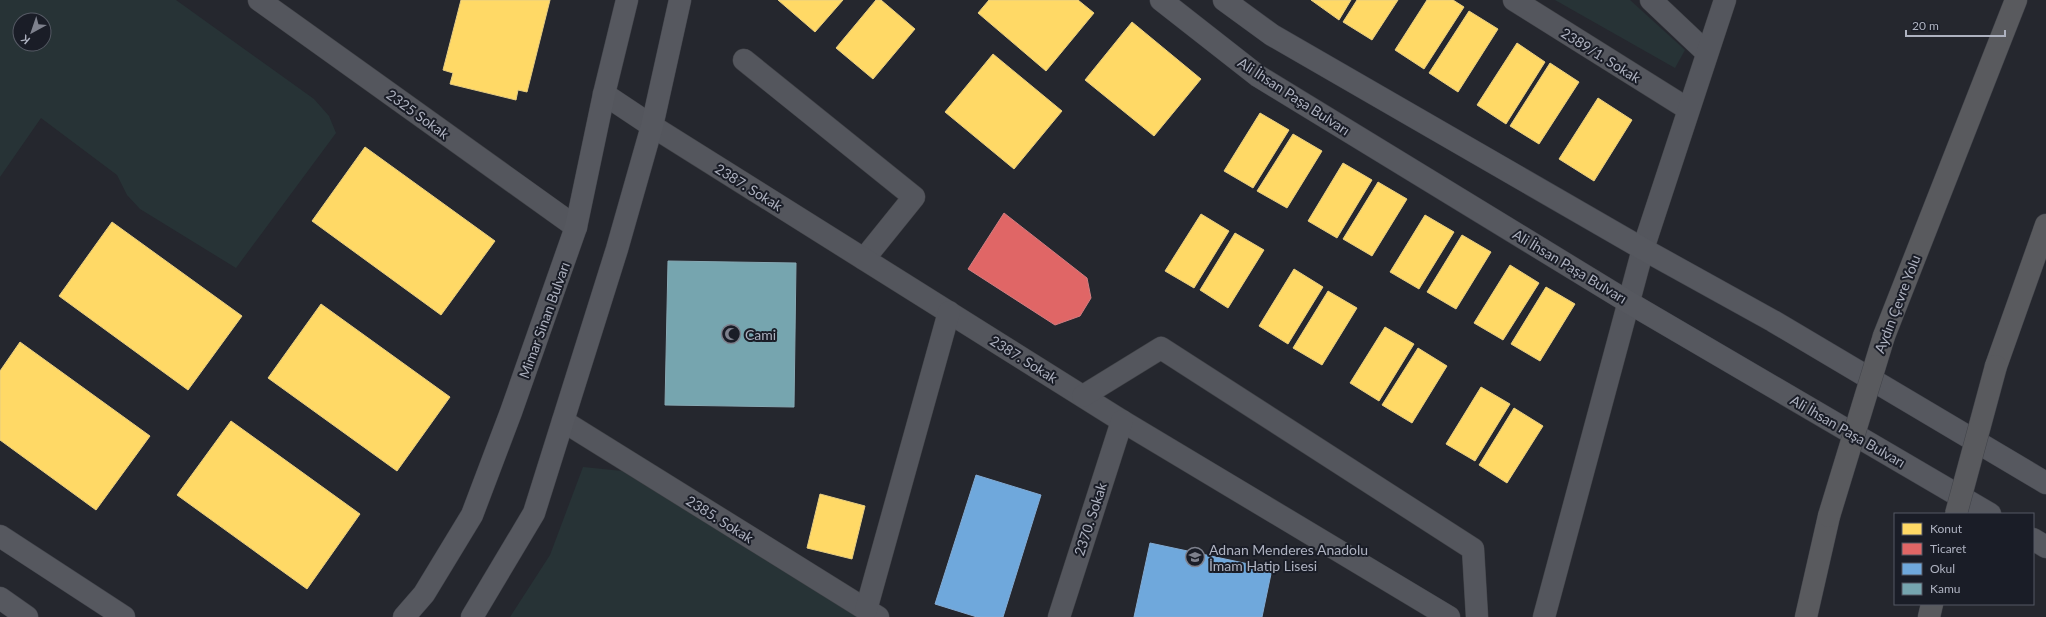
<svg xmlns="http://www.w3.org/2000/svg" width="2046" height="617" viewBox="0 0 2046 617" font-family="Lato,sans-serif">
	<style>
		.green { fill: #273336; fill-rule: evenodd }
		.homes { fill: #ffd966; stroke: #e7cd81 }
		.shops { fill: #e06666; stroke: #d17d81 }
		.schools { fill: #6fa8dc; stroke: #82abd4 }
		.public { fill: #76a5af; stroke: #87a9b4 }
		.lines { fill: none; stroke-linecap: round; stroke-linejoin: round }
		.minor-casing { stroke: #404247; stroke-width: 23 }
		.major-casing { stroke: #42444b; stroke-width: 23 }
		.highway-casing { stroke: #41434a; stroke-width: 23 }
		.minor { stroke: #54565d; stroke-width: 22 }
		.major { stroke: #56585f; stroke-width: 22 }
		.highway { stroke: #595a5e; stroke-width: 22 }
		.highway-bridge-casing { stroke: #41434a; stroke-width: 23; stroke-linecap: butt }
		.highway-bridge { stroke: #595a5e; stroke-width: 22 }
		.labels { text-anchor: middle; dominant-baseline: central; stroke-width: 4; stroke-linejoin: round; paint-order: stroke }
		.street-label { font-size: 14px; fill: #aeb2c0; stroke: #1a1d27 }
		.poi-label { font-size: 14px; fill: #aeb2c0; stroke: #1a1d27; text-anchor: start }
	</style>
	<rect width="100%" height="100%" fill="#25272e"/>
	<!-- green -->
	<g class="green">
		<path d="M0 0H176L314 99 329 116 336 133 236 268 140 209 127 195 117 175 41 118 0 177ZM20 20H44V44H20Z"/>
		<path d="M1555 0H1630L1685 50 1675 68Z"/>
		<path d="M583 467 622 471 858 617H510L550 555Z"/>
	</g>
	<!-- homes -->
	<g class="homes">
		<path d="M461 0H550L527 92 518 90 516 100 450 84 453 73 443 70Z"/>
		<path d="M778 0H843L815 32Z"/>
		<path d="M876 0H881L915 29 873 79 836 48Z"/>
		<path d="M989 0H1078L1094 13 1046 71 978 13Z"/>
		<path d="M1311 0H1351L1339 20Z"/>
		<path d="M1357 0H1398L1372 40 1343 22Z"/>
		<path d="M1427 0H1453L1464 7 1424 69 1395 50Z"/>
		<path d="M1469 11 1498 29 1458 92 1429 73Z"/>
		<path d="M1132 22 1201 79 1154 136 1085 80Z"/>
		<path d="M1517 43 1545 62 1506 124 1477 105Z"/>
		<path d="M993 54 1062 111 1014 169 945 112Z"/>
		<path d="M1550 63 1579 82 1539 144 1510 126Z"/>
		<path d="M1598 98 1632 120 1594 181 1559 159Z"/>
		<path d="M1260 113 1289 130 1253 188 1224 171Z"/>
		<path d="M1293 134 1322 151 1287 208 1257 191Z"/>
		<path d="M365 147 495 241 441 315 312 221Z"/>
		<path d="M1343 163 1372 180 1337 238 1308 221Z"/>
		<path d="M1378 182 1407 199 1372 256 1343 239Z"/>
		<path d="M1201 214 1229 231 1194 288 1165 271Z"/>
		<path d="M1425 215 1454 232 1419 289 1390 272Z"/>
		<path d="M112 222 242 316 188 390 59 296Z"/>
		<path d="M1235 233 1264 250 1228 308 1200 290Z"/>
		<path d="M1462 235 1491 252 1456 309 1427 292Z"/>
		<path d="M1510 265 1539 283 1503 340 1474 323Z"/>
		<path d="M1294 269 1323 287 1288 344 1259 326Z"/>
		<path d="M1546 287 1575 304 1540 361 1511 344Z"/>
		<path d="M1328 291 1357 308 1322 365 1293 348Z"/>
		<path d="M321 304 450 397 397 471 268 378Z"/>
		<path d="M1385 327 1414 344 1379 401 1350 383Z"/>
		<path d="M20 342 150 436 96 510 0 440V371Z"/>
		<path d="M1418 348 1447 366 1412 423 1382 405Z"/>
		<path d="M1481 387 1510 404 1475 461 1446 444Z"/>
		<path d="M1514 408 1543 426 1507 483 1479 465Z"/>
		<path d="M231 421 360 514 307 589 177 495Z"/>
		<path d="M820 494 865 506 852 559 807 548Z"/>
	</g>
	<!-- shops -->
	<path class="shops" d="M1004 213 1087 278 1091 298 1080 316 1055 325 968 269Z"/>
	<!-- schools -->
	<g class="schools">
		<path d="M976 475 1041 495 1003 617H977L935 604Z"/>
		<path d="M1150 543 1272 569 1262 617H1134Z"/>
	</g>
	<!-- public -->
	<path class="public" d="M668 261 796 263 794 407 665 405Z"/>
	<g class="lines">
		<defs>
			<g id="minor">
				<path d="M259 0 576 227"/>
				<path d="M1514 0 1688 109"/>
				<path d="M1651 0 1706 52"/>
				<path d="M744 60 914 197 864 259"/>
				<path d="M604 94 652 126 1122 421 1449 617"/>
				<path d="M1083 396 1161 348 1473 549 1477 617"/>
				<path d="M563 421 878 617"/>
				<path d="M866 610 949 312"/>
				<path d="M1059 617 1122 421"/>
				<path d="M1544 617 1643 249 1725 0"/>
			</g>
			<g id="major">
				<path d="M1161 0 1258 76 1628 302 1990 514"/>
				<path d="M1224 0 1272 35 1643 249 1773 321 2046 483"/>
				<path d="M0 536 124 617"/>
				<path d="M2033 539 2046 547"/>
				<path d="M0 598 27 617"/>
				<path d="M404 617 424 594 472 515 511 412 576 227 604 94 627 0"/>
				<path d="M472 617 534 513 617 249 652 126 680 0"/>
			</g>
			<g id="highway">
				<path d="M1884 336 2016 0"/>
				<path d="M1996 366 2046 225"/>
				<path d="M1806 617 1829 516"/>
				<path d="M1929 617 1932 604"/>
			</g>
		</defs>
		<!-- minor casing -->
		<use href="#minor" class="minor-casing"/>
		<!-- major casing -->
		<use href="#major" class="major-casing"/>
		<!-- highway casing -->
		<use href="#highway" class="highway-casing"/>
		<!-- minor -->
		<use href="#minor" class="minor"/>
		<!-- major -->
		<use href="#major" class="major"/>
		<!-- highway -->
		<use href="#highway" class="highway"/>
		<defs>
			<g id="highway-bridge">
				<path d="M1956 514 1996 366"/>
				<path d="M1829 516 1884 336"/>
			</g>
		</defs>
		<!-- highway-bridge casing -->
		<use href="#highway-bridge" class="highway-bridge-casing"/>
		<!-- highway-bridge -->
		<use href="#highway-bridge" class="highway-bridge"/>
	</g>
	<!-- icons -->
	<defs>
		<symbol id="mosque-ring" viewBox="-11 -11 22 22"><circle r="9.5" fill="#1a1d27" stroke="#7e818d" stroke-width="1.5"/><path d="M3.5-4.9A6 6 0 1 0 3.5 4.9A5 5 0 1 1 3.5-4.9Z" fill="#7e818d"/></symbol>
		<symbol id="school-ring" viewBox="-11 -11 22 22"><circle r="9.5" fill="#1a1d27" stroke="#7e818d" stroke-width="1.5"/><path d="M0-5L7-2L0 1L-7-2ZM-4 1L0 2.5L4 1V4Q0 6-4 4Z" fill="#7e818d"/></symbol>
	</defs>
	<g fill-rule="evenodd">
		<use href="#mosque-ring" x="720" y="323" width="22" height="22"/>
		<use href="#school-ring" x="1184" y="546" width="22" height="22"/>
	</g>
	<g class="labels">
		<!-- street labels -->
		<g class="street-label">
			<text transform="translate(1601 55) rotate(32)">2389/1. Sokak</text>
			<text transform="translate(1294 96) rotate(33)">Ali İhsan Paşa Bulvarı</text>
			<text transform="translate(418 114) rotate(36)">2325 Sokak</text>
			<text transform="translate(749 187) rotate(32)">2387. Sokak</text>
			<text transform="translate(1570 266) rotate(31)">Ali İhsan Paşa Bulvarı</text>
			<text transform="translate(1897 304) rotate(-69)">Aydın Çevre Yolu</text>
			<text transform="translate(544 320) rotate(-70)">Mimar Sinan Bulvarı</text>
			<text transform="translate(1024 359) rotate(32)">2387. Sokak</text>
			<text transform="translate(1848 431) rotate(30)">Ali İhsan Paşa Bulvarı</text>
			<text transform="translate(720 519) rotate(32)">2385. Sokak</text>
			<text transform="translate(1090 519) rotate(-72)">2370. Sokak</text>
		</g>
		<!-- poi labels -->
		<g class="poi-label">
			<text x="745" y="334">Cami</text>
			<text x="1209" y="549">Adnan Menderes Anadolu<tspan x="1209" dy="16">İmam Hatip Lisesi</tspan></text>
		</g>
	</g>
	<!-- legend -->
	<rect x="1894" y="513" width="140" height="92" fill="#1a1d27" stroke="#555964"/>
	<rect x="1902" y="523" width="20" height="12" fill="#ffd966" stroke="#555964"/>
	<text x="1930" y="533" font-size="12" fill="#aeb2c0">Konut</text>
	<rect x="1902" y="543" width="20" height="12" fill="#e06666" stroke="#555964"/>
	<text x="1930" y="553" font-size="12" fill="#aeb2c0">Ticaret</text>
	<rect x="1902" y="563" width="20" height="12" fill="#6fa8dc" stroke="#555964"/>
	<text x="1930" y="573" font-size="12" fill="#aeb2c0">Okul</text>
	<rect x="1902" y="583" width="20" height="12" fill="#76a5af" stroke="#555964"/>
	<text x="1930" y="593" font-size="12" fill="#aeb2c0">Kamu</text>
	<!-- north arrow -->
	<g transform="translate(32 32) rotate(220)"><circle r="19" fill="#1a1d27" stroke="#555964"/>
	<path d="M0-3L7 15L0 10L-7 15Z" fill="#7e818d"/>
	<text y="-6" font-size="11" font-weight="bold" text-anchor="middle" fill="#aeb2c0">K</text>
	</g>
	<!-- scale -->
	<path d="M1906 30v6h99v-6" fill="none" stroke="#aeb2c0" stroke-width="2"/>
	<text x="1912" y="30" font-size="12" fill="#aeb2c0" stroke="#1a1d27" stroke-width="3" paint-order="stroke">20 m</text>
</svg>
